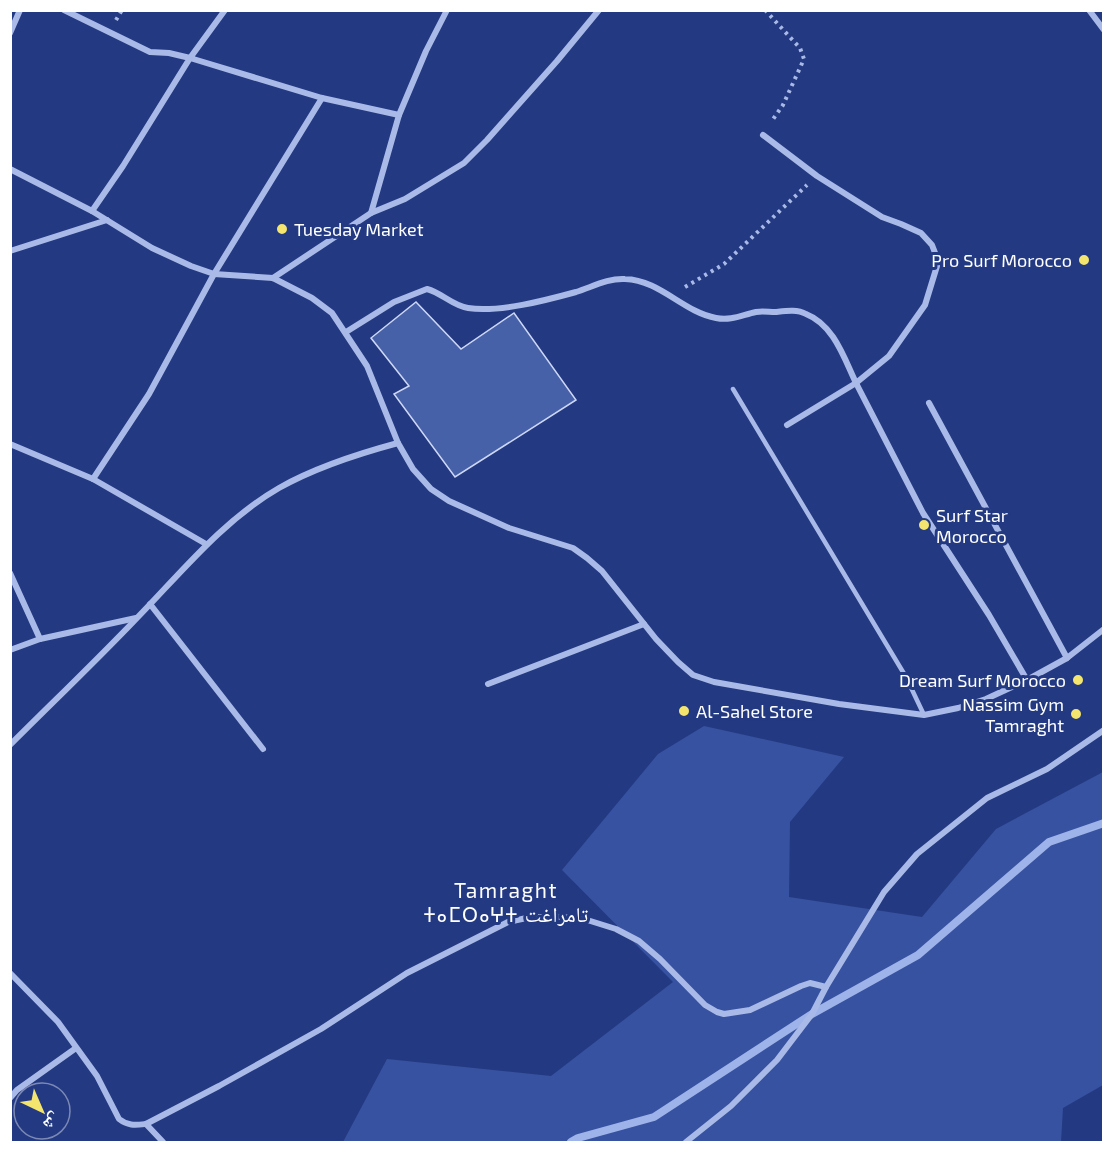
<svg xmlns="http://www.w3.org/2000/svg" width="1114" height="1153" viewBox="0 0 1114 1153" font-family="'Exo 2','Noto Naskh Arabic','Noto Sans Tifinagh',sans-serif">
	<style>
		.green { fill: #3752a0 }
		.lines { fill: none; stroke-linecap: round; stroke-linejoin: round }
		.stream { stroke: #9eb3e9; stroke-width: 8 }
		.building { fill: #4761a9; stroke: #ced8f6; stroke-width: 1.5 }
		.path { stroke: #aabae8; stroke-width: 4; stroke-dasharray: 3 4.5; stroke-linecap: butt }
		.lane { stroke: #aabae8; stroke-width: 4.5 }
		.street { stroke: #aabae8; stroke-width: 6 }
		.poi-dot { fill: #f3e56d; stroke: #233a82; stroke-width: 2 }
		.labels { text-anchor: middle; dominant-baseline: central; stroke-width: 6; stroke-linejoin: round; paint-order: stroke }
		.poi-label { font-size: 18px; fill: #fff; stroke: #233a82; text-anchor: start }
		.quarter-label { font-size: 21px; letter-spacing: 1.5px; fill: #fff; stroke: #233a82 }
	</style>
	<rect width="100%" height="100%" fill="#233a82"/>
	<!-- green -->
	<path class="green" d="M704 726 844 757 790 822 789 897 922 917 996 829 1103 772V1085L1063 1108 1061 1142H343L387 1059 551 1076 673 982 562 870 658 754Z"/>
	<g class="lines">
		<!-- stream -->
		<path class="stream" d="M571 1142 578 1138 654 1117 812 1014 918 955 1049 842 1104 823"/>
	</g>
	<!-- building -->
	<path class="building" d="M416 302 461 349 514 313 576 400 455 477 394 394 409 386 371 338Z"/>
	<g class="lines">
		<!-- path -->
		<g class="path">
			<path d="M765 10 800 48 804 59 783 105 771 122"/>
			<path d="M116 20 122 10"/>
			<path d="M685 287 724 264 807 185"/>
		</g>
		<!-- lane -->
		<path class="lane" d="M733 389 906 677 924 715"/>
		<!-- street -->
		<g class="street">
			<path d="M64 10 150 52 169 53 190 58 123 166 92 211"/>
			<path d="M225 10 190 58 322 98 399 115"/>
			<path d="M447 10 426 51 399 115 371 213 405 199 464 163 487 140 557 61 599 10"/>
			<path d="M1089 10 1104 30"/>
			<path d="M10 33 20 10"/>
			<path d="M10 169 92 211 152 248 191 266 214 274 273 278 312 298 332 313 367 366 398 443"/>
			<path d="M10 251 107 220"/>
			<path d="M273 278 371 213"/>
			<path d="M346 332 394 302 427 289C442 293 453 306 468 308 498 313 547 300 576 292 592 287 608 278 625 279 660 280 683 312 716 318 731 321 742 315 756 312 762 311 769 312 775 312 785 311 797 309 806 314 834 325 844 358 856 383L889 356 925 305 937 266V258L932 245 921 233 901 224 882 217 817 176 763 135"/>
			<path d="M929 403 1067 658"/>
			<path d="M787 425 856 383 923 513 989 615 1027 680"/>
			<path d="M10 444 93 479 206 544"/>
			<path d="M93 479 149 394 214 274 322 98"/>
			<path d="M10 573 40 639"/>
			<path d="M150 604 263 749"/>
			<path d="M10 650 40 639 136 618"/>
			<path d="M488 684 644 624"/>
			<path d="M10 745C52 703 95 662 136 619 181 573 222 521 279 488 316 467 357 454 398 443L413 469 431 489 449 501 509 528 573 548 587 558 602 571 656 639 678 662 693 675 714 682 839 704 924 715 958 708 986 699 1027 680 1067 658 1104 629"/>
			<path d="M10 973 58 1022 97 1076 119 1119C128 1126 135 1125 146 1124L219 1086 321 1029 407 973 508 922 531 917H561L584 919 616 929 639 941 660 959 705 1005 717 1012 724 1014 750 1010 801 986 810 983 826 987"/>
			<path d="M10 1098 17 1090 76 1048"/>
			<path d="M146 1124 163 1142"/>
			<path d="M686 1142 731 1106 777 1060 812 1014 826 987 884 892 917 854 987 798 1047 769 1104 730"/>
		</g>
	</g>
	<!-- markers -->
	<g class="poi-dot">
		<circle cx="282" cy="229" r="6"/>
		<circle cx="1084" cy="260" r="6"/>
		<circle cx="924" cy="525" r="6"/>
		<circle cx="1078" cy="680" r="6"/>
		<circle cx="684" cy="711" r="6"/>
		<circle cx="1076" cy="714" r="6"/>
	</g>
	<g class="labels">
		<!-- poi labels -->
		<g class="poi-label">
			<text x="294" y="229">Tuesday Market</text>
			<text x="1072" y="260" text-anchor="end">Pro Surf Morocco</text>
			<text x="936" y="515">Surf Star<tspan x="936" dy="21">Morocco</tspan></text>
			<text x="1066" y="680" text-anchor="end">Dream Surf Morocco</text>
			<text x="1064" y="704" text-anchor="end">Nassim Gym<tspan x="1064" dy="21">Tamraght</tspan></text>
			<text x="696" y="711">Al-Sahel Store</text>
		</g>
		<!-- quarter labels -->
		<g class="quarter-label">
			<text x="506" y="889">Tamraght<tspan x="506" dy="24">ⵜⴰⵎⵔⴰⵖⵜ تامراغت</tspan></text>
		</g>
	</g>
	<!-- border -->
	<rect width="1114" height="1153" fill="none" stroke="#ffffff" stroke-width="24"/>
	<!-- north arrow -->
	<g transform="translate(42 1111) rotate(136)"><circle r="28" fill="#233a82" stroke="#7b89b4" stroke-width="1.5"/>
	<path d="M0-4.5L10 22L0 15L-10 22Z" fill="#f3e56d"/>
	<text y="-9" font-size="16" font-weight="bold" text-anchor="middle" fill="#ffffff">ش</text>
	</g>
</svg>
